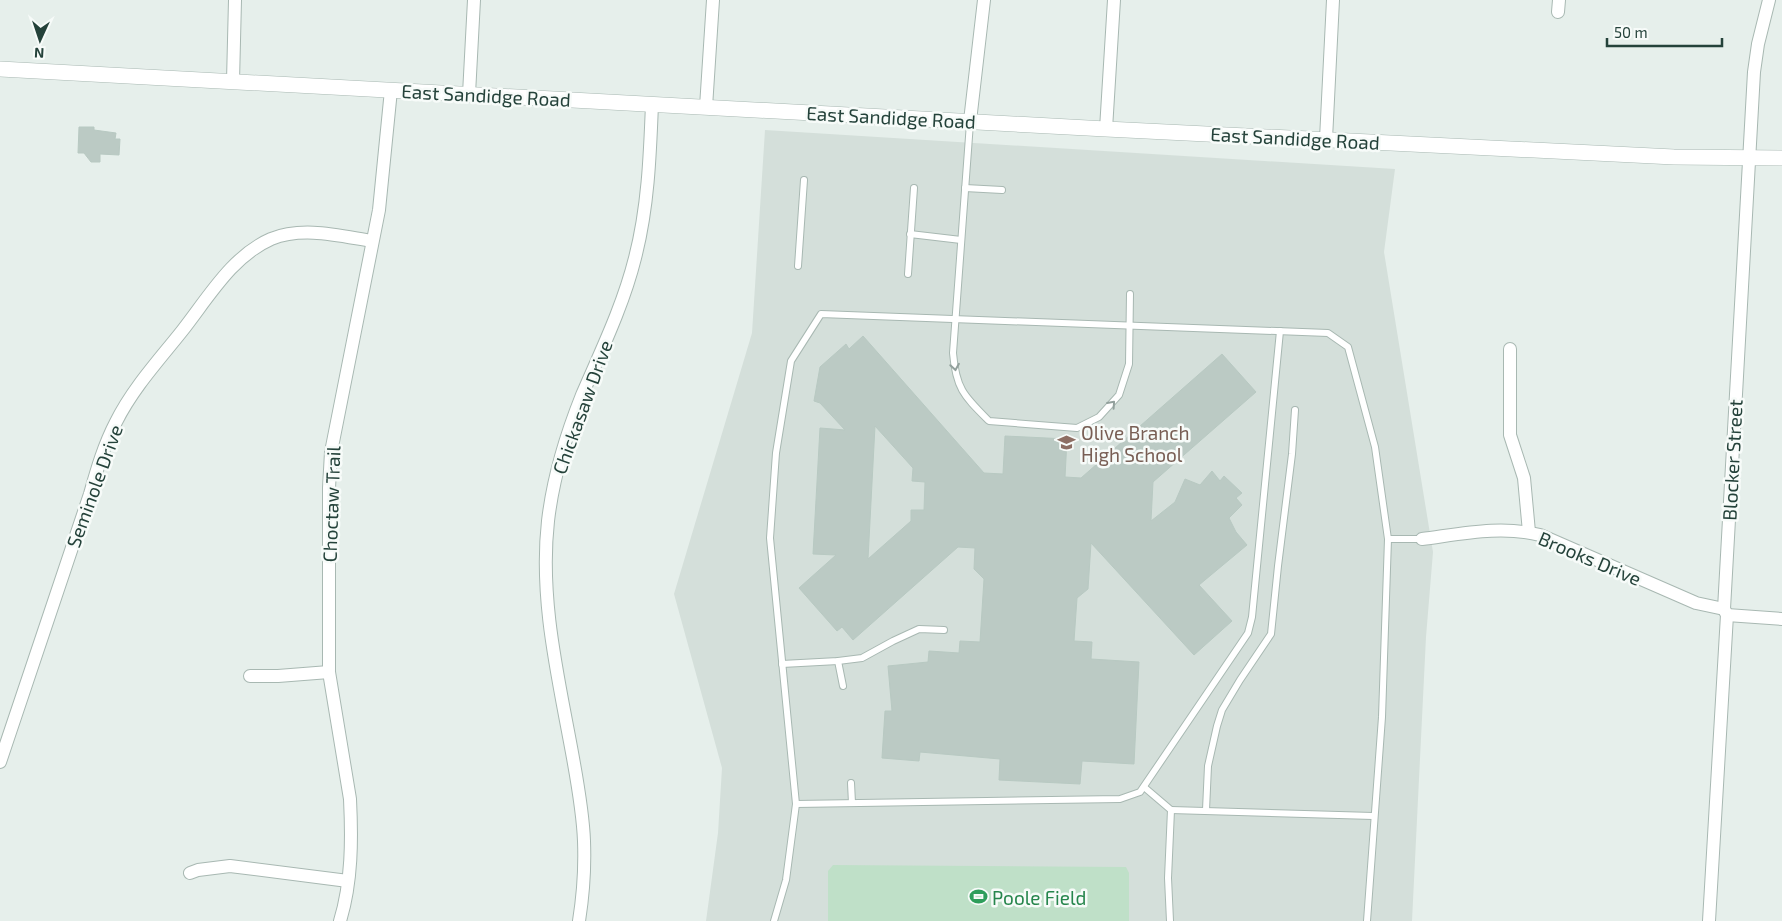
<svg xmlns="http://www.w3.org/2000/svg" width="1782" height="921" viewBox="0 0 1782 921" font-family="'Exo 2',sans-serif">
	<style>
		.built { fill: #d4dfda }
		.green { fill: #bfe0c8 }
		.building { fill: #bbcac4; stroke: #b8c9c2; fill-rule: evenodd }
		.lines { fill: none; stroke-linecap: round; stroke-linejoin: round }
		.service-casing { stroke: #a8b8b2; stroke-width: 8 }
		.minor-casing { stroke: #a8b8b2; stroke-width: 14 }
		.tertiary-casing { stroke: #a8b8b2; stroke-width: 16 }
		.service { stroke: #fff; stroke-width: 6 }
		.minor { stroke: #fff; stroke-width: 12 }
		.tertiary { stroke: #fff; stroke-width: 15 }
		.oneway { stroke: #92a09c }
		.labels { text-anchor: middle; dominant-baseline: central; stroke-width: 5; stroke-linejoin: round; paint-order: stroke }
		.street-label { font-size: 19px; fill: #24423a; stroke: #f7fbf9 }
		.education-label { font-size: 19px; fill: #785e54; stroke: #f7fbf9; text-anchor: start }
		.leisure-label { font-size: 19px; fill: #27864d; stroke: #f7fbf9; text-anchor: start }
	</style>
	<rect width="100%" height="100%" fill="#e6efeb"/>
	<!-- built -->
	<path class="built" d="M765 130 1395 169 1384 252 1433 552 1426 637 1412 921H706L718 833 722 768 674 594 752 333Z"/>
	<!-- green -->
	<path class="green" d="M833 865 1126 867 1129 873V921H828V871Z"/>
	<!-- building -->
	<g class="building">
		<path d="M79 127H94V130L116 133 115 139H120L119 155 100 154V162H91L84 153H78Z"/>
		<path d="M863 336 984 473 1003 474 1005 436 1067 439 1065 477 1081 478 1222 354 1256 392 1153 482 1151 521 1175 502 1185 479 1200 485 1212 471 1220 481 1224 476 1242 493 1236 498 1242 505 1229 518 1236 532 1247 545 1199 585 1232 621 1194 655 1091 543 1088 589 1077 598 1074 641 1092 642 1091 659 1139 662 1134 764 1082 761 1080 784 999 780 1000 759 920 752 919 761 882 758 885 711H892L888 666 928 662 929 651 959 653 960 641 980 642 984 579 974 569 975 548 958 547 853 640 842 627 837 631 799 588 836 555 813 554 820 428 845 430 820 403 814 401 820 367 846 344 849 349ZM875 426 913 468 912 481 925 482 924 510H911V521L868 559Z"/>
	</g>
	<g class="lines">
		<defs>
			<g id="service">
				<path d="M970 123 953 353C956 389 964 396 989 421L1077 428 1099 417 1119 395 1129 364 1130 294"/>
				<path d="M965 188 1002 190"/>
				<path d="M910 234 961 240"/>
				<path d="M798 266 804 180"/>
				<path d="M908 274 914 188"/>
				<path d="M838 661 843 686"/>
				<path d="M782 664 838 661 862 658 893 641 919 629 944 630"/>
				<path d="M851 783 852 803"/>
				<path d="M1144 787 1171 810 1168 878 1170 921"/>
				<path d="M796 804 1120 799 1140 792 1248 633 1252 617 1280 331"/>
				<path d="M1171 810 1373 816"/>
				<path d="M1206 810 1208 766 1217 726 1222 710 1240 680 1271 634 1278 566 1292 454 1295 410"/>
				<path d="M774 921 786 880 796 804 770 538 776 453 791 361 821 314 1328 333 1348 347 1375 447 1388 539H1422"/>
				<path d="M1367 921 1382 717 1388 539"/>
			</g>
			<g id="minor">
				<path d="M1558 12 1559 0"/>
				<path d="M233 81 235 0"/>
				<path d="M469 94 474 0"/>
				<path d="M706 107 713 0"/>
				<path d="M970 121 984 0"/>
				<path d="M1106 129 1114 0"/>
				<path d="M1326 139 1333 0"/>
				<path d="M1510 349V435L1524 478 1529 532"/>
				<path d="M1422 539C1461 534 1501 525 1540 535L1696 603 1724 609"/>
				<path d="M1727 615 1782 619"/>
				<path d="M250 676H278L329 672"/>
				<path d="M0 762 90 494C97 469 104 445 116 422 133 388 159 360 182 331 208 298 232 256 271 239 303 226 340 236 372 241"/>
				<path d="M190 873 198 870 230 866 348 881"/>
				<path d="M340 921C352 882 352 839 350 799L329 672V488L331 452 379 210 391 90"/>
				<path d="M579 921C583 896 585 867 584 841 583 813 578 786 573 758 559 680 539 601 548 521 553 478 566 435 582 395 601 351 623 306 635 258 648 208 650 156 652 104"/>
				<path d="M1709 921 1727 615 1724 609 1754 72 1758 44 1769 0"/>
			</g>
			<path id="tertiary" d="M0 69 1106 129 1674 157 1782 158"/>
		</defs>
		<!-- service casing -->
		<use href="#service" class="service-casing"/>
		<!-- minor casing -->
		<use href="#minor" class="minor-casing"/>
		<!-- tertiary casing -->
		<use href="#tertiary" class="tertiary-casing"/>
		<!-- service -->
		<use href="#service" class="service"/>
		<!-- minor -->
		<use href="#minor" class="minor"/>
		<!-- tertiary -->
		<use href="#tertiary" class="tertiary"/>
	</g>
	<!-- one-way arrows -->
	<defs><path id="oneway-chevron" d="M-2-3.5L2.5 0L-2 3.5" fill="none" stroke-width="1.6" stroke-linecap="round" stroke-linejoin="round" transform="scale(1.25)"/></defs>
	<g class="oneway">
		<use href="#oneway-chevron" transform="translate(955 367) rotate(81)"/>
		<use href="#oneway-chevron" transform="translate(1112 404) rotate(-48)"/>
	</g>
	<!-- icons -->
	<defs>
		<symbol id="school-bare" viewBox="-9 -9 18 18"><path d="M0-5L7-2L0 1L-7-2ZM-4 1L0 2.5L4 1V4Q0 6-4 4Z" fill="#8d6e63" stroke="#f7fbf9" stroke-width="2.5" paint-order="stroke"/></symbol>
		<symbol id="stadium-bare" viewBox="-9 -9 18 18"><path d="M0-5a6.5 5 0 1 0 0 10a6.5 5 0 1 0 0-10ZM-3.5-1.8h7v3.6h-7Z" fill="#2e9e5b" stroke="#f7fbf9" stroke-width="2.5" paint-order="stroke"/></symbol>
	</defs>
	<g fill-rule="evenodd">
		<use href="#school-bare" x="1054" y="430" width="25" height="25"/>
		<use href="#stadium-bare" x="966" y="884" width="25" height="25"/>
	</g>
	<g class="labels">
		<!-- street labels -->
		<g class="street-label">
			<text transform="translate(486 95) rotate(3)">East Sandidge Road</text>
			<text transform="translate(891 117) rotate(3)">East Sandidge Road</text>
			<text transform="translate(1295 138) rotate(3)">East Sandidge Road</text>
			<text transform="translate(582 407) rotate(-70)">Chickasaw Drive</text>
			<text transform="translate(1732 460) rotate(-87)">Blocker Street</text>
			<text transform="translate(94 486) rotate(-70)">Seminole Drive</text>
			<text transform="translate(331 504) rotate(-88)">Choctaw Trail</text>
			<text transform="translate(1590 558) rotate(23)">Brooks Drive</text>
		</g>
		<!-- education labels -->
		<g class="education-label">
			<text x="1081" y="432">Olive Branch<tspan x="1081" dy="22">High School</tspan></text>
		</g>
		<!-- leisure labels -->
		<g class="leisure-label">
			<text x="992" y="897">Poole Field</text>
		</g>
	</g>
	<!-- north arrow -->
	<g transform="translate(40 40) rotate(183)" stroke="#f7fbf9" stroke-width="4" paint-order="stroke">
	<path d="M0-4L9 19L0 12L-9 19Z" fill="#24423a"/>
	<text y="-8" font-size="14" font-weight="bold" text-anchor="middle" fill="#24423a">N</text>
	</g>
	<!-- scale -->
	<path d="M1607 38v8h115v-8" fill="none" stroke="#24423a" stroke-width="2.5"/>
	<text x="1614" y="38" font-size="15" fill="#24423a" stroke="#f7fbf9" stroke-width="4" paint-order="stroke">50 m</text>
</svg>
